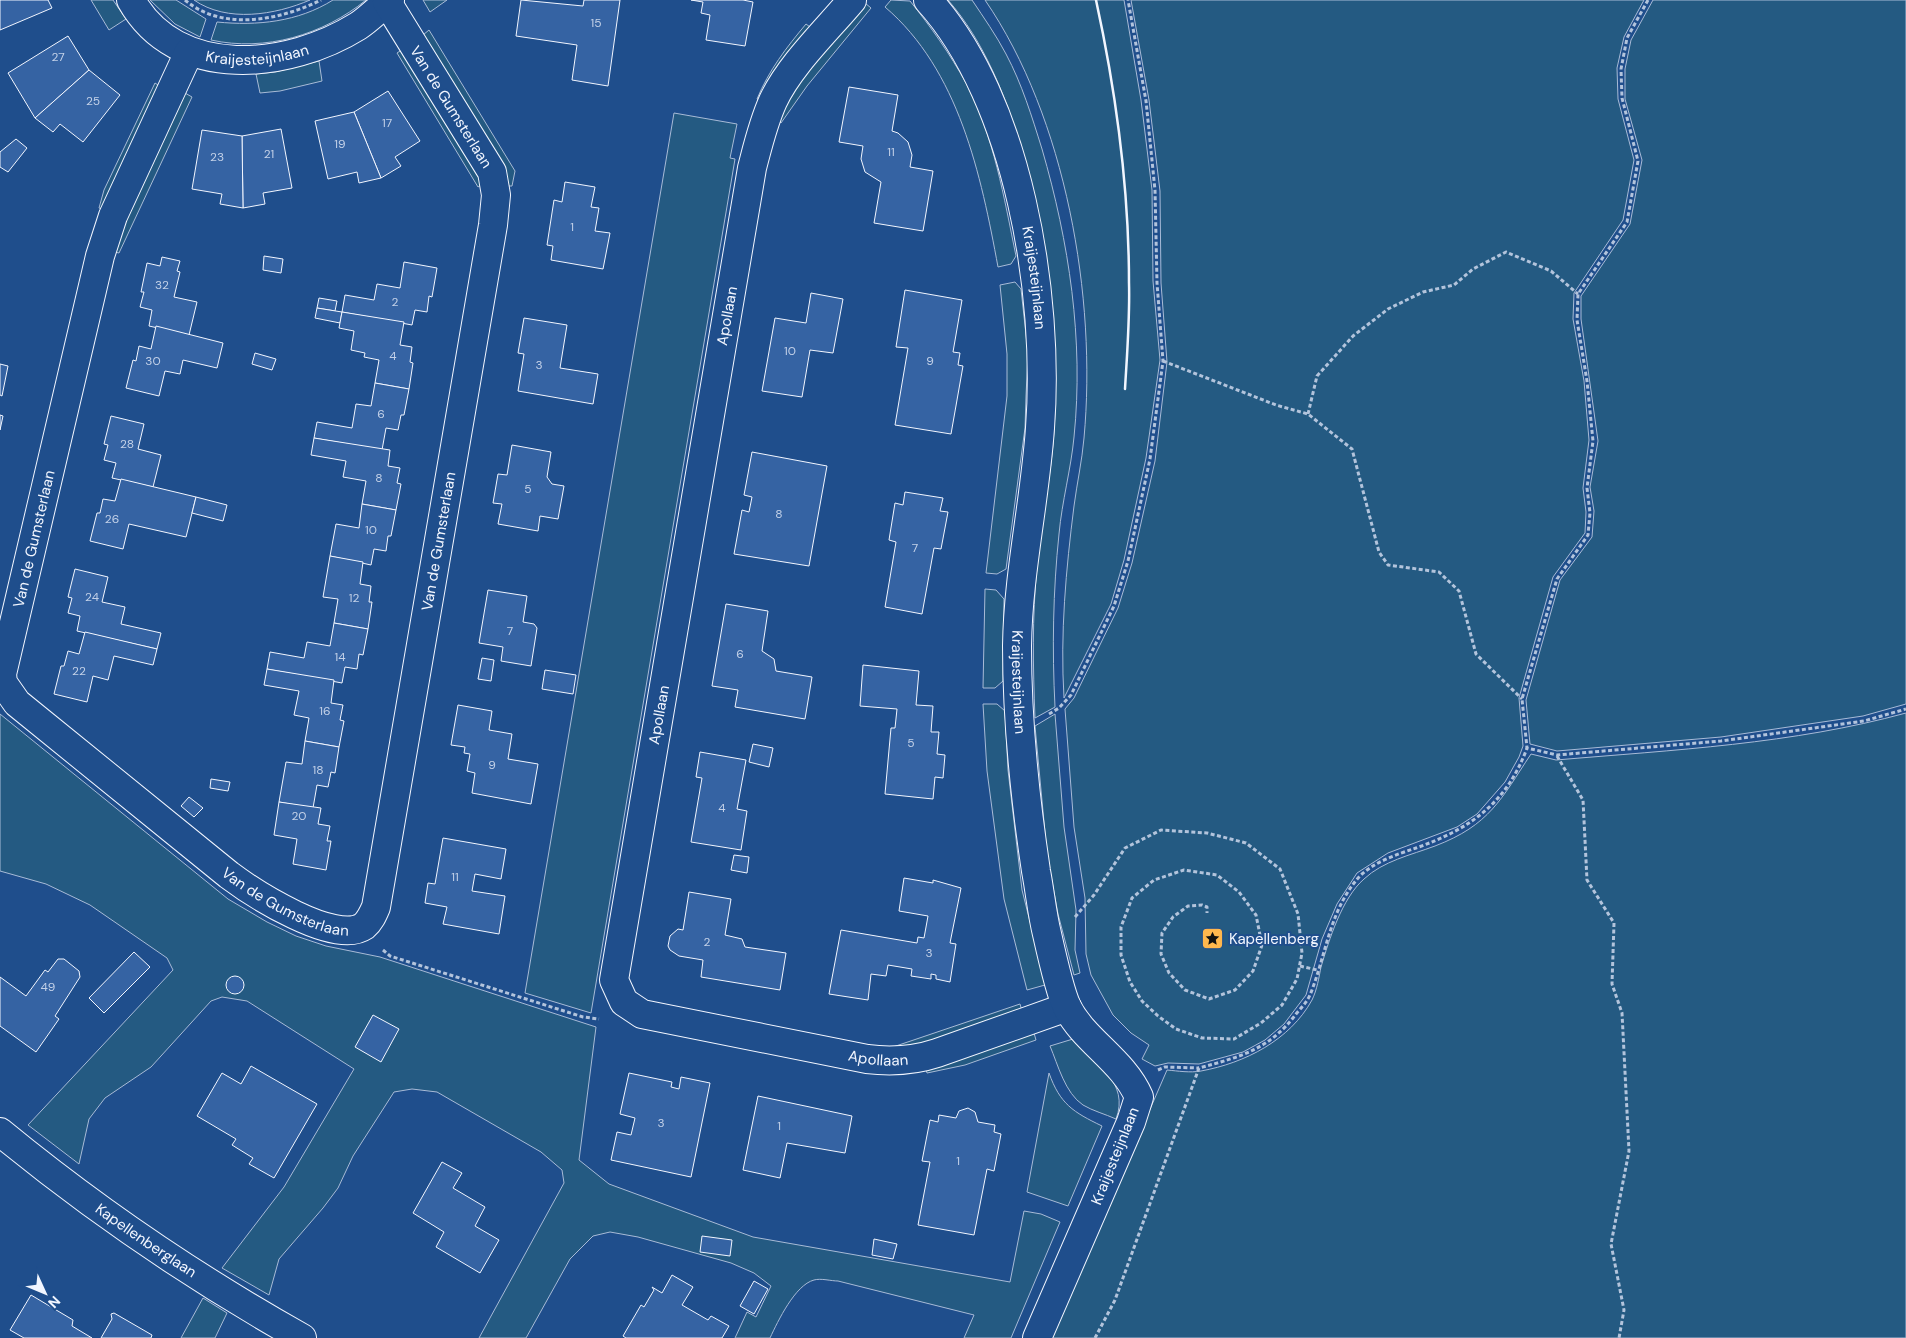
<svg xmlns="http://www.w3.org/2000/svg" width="1906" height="1338" viewBox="0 0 1906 1338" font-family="'DM Sans',sans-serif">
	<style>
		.green { fill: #245a82; stroke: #a8bbd7 }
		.building { fill: #3563a3; stroke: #f2f6ff }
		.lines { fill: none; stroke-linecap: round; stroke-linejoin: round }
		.minor-casing { stroke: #f2f6ff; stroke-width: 30 }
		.path { stroke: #b3c4dc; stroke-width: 3; stroke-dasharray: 4 2.5; stroke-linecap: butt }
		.minor { stroke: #1f4e8c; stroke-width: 28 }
		.wall { stroke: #f2f6ff; stroke-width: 2.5 }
		.labels { text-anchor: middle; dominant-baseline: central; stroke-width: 4; stroke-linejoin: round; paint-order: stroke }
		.number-label { font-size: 12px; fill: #c3d1e8 }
		.street-label { font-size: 15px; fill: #f2f6ff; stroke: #1f4e8c }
		.poi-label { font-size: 15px; fill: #f2f6ff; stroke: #1f4e8c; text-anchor: start }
	</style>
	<rect width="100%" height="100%" fill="#1f4e8c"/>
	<!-- green -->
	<g class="green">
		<path d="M91 0H113L126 19 109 30Z"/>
		<path d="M150 0H176L206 19 200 37 175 24Z"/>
		<path d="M194 0H310C275 15 227 23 194 0Z"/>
		<path d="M333 0H366C323 35 265 52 211 40L217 22C257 26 298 22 333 0Z"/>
		<path d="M423 0H447L430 12Z"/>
		<path d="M891 0 910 1C931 27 950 54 966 83 994 136 1004 198 1016 256L1011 264 998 267C981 175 959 70 885 7Z"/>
		<path d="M948 0H972C984 18 996 35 1006 54 1022 84 1032 117 1042 149 1069 242 1084 340 1074 437 1071 469 1062 501 1059 534 1053 591 1052 649 1055 707L1035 718C1033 667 1032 617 1037 567 1041 522 1051 477 1054 432 1060 335 1049 241 1021 148 1006 97 984 41 948 0Z"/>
		<path d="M985 0H1124L1141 100 1152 190 1153 281 1160 360 1146 458 1124 560 1111 604 1064 698C1060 634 1066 569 1074 506 1077 483 1082 461 1084 438 1097 298 1066 118 985 0Z"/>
		<path d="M1131 0H1644L1624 37 1617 68 1618 99 1634 160 1623 220 1574 293 1573 319 1584 381 1589 440 1583 488 1586 512 1585 533 1553 577 1519 698 1523 746 1519 757 1505 782 1477 814 1457 827 1388 853 1357 873 1337 904 1322 939 1306 995 1284 1024 1265 1040 1243 1052 1199 1064 1168 1063 1155 1066 1142 1059 1149 1045 1131 1033 1113 1015 1091 975 1086 954 1085 898 1074 827 1065 709 1074 698 1118 608 1132 563 1155 461 1167 362 1161 283 1160 191 1149 100Z"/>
		<path d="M1653 0H1906V704L1863 716 1721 737 1557 751 1530 744 1526 700 1560 580 1592 537 1594 511 1590 487 1598 441 1581 319V296L1630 224 1642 160 1625 99V69L1631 40Z"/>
		<path d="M865 3 871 8 807 86 781 123 779 121 793 90Z"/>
		<path d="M806 24 810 27 760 101 757 99C769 70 786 48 806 24Z"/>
		<path d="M429 30 515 171 512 186H507L423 35Z"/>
		<path d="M403 49 477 172 481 185 478 187 397 53Z"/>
		<path d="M319 61 322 81 280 91 260 93 256 74 275 72Z"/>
		<path d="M155 83 161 87 103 210 99 208 104 190Z"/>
		<path d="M185 93 192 97 119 253 115 252 120 232Z"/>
		<path d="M674 113 737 124 730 158 735 159 591 1013 525 993Z"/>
		<path d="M1015 282 1021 289 1028 353 1026 396 1025 428 1006 569 997 574 986 573 1007 396V354L1000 285Z"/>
		<path d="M985 589 996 590 1004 599 1003 681 995 688H983Z"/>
		<path d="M983 704H997L1005 711 1008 770 1022 890 1044 977 1045 985 1027 990 1004 899 987 771Z"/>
		<path d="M1906 713V1338H1051L1167 1070C1178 1071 1190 1073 1201 1071 1245 1063 1290 1040 1312 1000 1317 990 1319 977 1321 967 1329 940 1342 898 1364 879 1383 861 1411 855 1435 846 1490 825 1501 799 1531 754L1556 760C1673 750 1793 744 1906 713Z"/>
		<path d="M0 714 228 899 267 922 296 936 326 946 380 957 596 1027 579 1160 609 1184 753 1237 1010 1282 1024 1211 1041 1214 1060 1222 1011 1338H964L974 1315 838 1281C831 1281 821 1278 814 1280 795 1285 778 1321 770 1338H735L747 1312 756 1317 771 1286 754 1273 731 1263 638 1237 610 1232 593 1236 570 1259 526 1338H479L564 1183 562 1170 541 1152 437 1092 412 1089 394 1092 353 1156 338 1188 323 1208 279 1259 269 1295 222 1268 284 1187 354 1069 247 1001 222 997 211 1001 151 1067 105 1098 89 1119 79 1164 28 1125 173 970 167 958 90 905 46 884 0 871Z"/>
		<path d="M1055 714 1064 827 1076 910 1075 950 1080 973 1074 975 1058 914 1047 854 1035 726Z"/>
		<path d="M1020 1004 1022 1011 927 1044 887 1049Z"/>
		<path d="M1034 1033 1036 1040 965 1065 927 1073 926 1069Z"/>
		<path d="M1073 1039C1095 1062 1130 1083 1116 1119 1105 1114 1093 1111 1083 1105 1065 1093 1058 1065 1050 1046Z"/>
		<path d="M1049 1073C1060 1104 1073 1112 1102 1126L1068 1206 1027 1192Z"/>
		<path d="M203 1298 227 1313 215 1338H181Z"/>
	</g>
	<!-- building -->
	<g class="building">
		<path d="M0 0H48L52 8 0 30Z"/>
		<path d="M521 0 583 6 584 0H620L608 86 572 80 577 45 516 36Z"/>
		<path d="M691 0H743L753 2 745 46 706 40 710 15 701 13 703 2Z"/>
		<path d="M68 36 89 70 35 118 8 73Z"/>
		<path d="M89 70 120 95 83 142 60 124 53 132 35 118Z"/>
		<path d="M849 87 898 95 892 131 898 133 908 142 912 155 910 167 933 171 923 231 874 223 881 182 865 172 861 159 863 146 839 142Z"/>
		<path d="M388 91 420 141 395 157 401 166 381 178 354 112Z"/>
		<path d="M354 112 381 178 359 183 357 172 328 179 315 121Z"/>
		<path d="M281 129 292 188 263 193 265 204 243 208 242 136Z"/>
		<path d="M202 130 242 136 243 208 220 204 222 194 192 189Z"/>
		<path d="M16 139 27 148 8 172 0 167V152Z"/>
		<path d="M565 182 595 187 591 207 599 208 595 231 610 233 603 269 551 260 553 246 547 245 554 200 562 202Z"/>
		<path d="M264 256 283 259 281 273 263 270Z"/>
		<path d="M162 257 180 261 177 271 180 272 174 297 197 302 189 335 149 326 152 310 140 307 144 292H141L147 263 160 266Z"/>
		<path d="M404 262 437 268 432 297 429 296 427 312 415 310 412 325 342 312 345 295 374 300 377 284 400 288Z"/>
		<path d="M905 290 962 300 953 352 960 353 958 365 963 366 951 434 895 425 908 348 896 347Z"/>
		<path d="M811 293 843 299 833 353 810 350 802 397 762 391 775 318 806 323Z"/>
		<path d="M319 298 337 301 335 311 317 308Z"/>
		<path d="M317 308 342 312 340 323 315 318Z"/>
		<path d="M342 312 404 322 400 345 412 347 410 362 413 363 409 389 375 383 379 360 364 357 365 353 351 350 354 331 339 328Z"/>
		<path d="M524 318 567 325 560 368 598 374 593 404 518 391 524 354 518 353Z"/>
		<path d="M156 326 223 343 217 368 183 360 180 374 165 371 159 396 126 388 133 360 136 361 139 346 151 349Z"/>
		<path d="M255 353 276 359 272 370 252 364Z"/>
		<path d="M0 364 8 366 2 396 0 395Z"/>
		<path d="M375 383 409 389 404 415H401L398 430 386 428 382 450 314 438 317 422 352 428 356 404 371 406Z"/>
		<path d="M0 415 3 416 0 430Z"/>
		<path d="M111 416 144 424 138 449 161 455 153 487 112 478 116 463 104 460 108 445 104 444Z"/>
		<path d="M314 438 390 450 388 466 400 468 397 483 401 484 396 510 362 504 366 481 343 477 346 461 311 455Z"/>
		<path d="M512 445 551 452 547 477 552 484 564 486 558 519 540 516 538 531 498 524 502 504 493 503 498 474 507 475Z"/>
		<path d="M752 452 827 466 809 566 734 554 742 510 749 512 752 497 744 495Z"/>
		<path d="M121 479 196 497 186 537 129 524 123 549 90 541 97 513H100L103 499 115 501Z"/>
		<path d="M905 492 943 498 940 511 948 512 941 549 934 548 922 614 885 607 896 542 889 540 895 503 903 505Z"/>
		<path d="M196 497 227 505 223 521 192 513Z"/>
		<path d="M362 504 396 510 391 536H388L386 551 374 549 371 565 330 556 336 524 359 528Z"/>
		<path d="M330 556 363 562 360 584 371 586 369 602H372L368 629 334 623 338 599 323 597Z"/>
		<path d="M75 569 108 577 102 602 125 607 121 624 161 633 157 649 77 631 80 616 68 613 72 598 68 597Z"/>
		<path d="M488 590 527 596 523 622 534 624 537 628 531 666 501 661 503 647 479 643Z"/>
		<path d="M726 604 768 611 762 651 774 659 776 671 812 677 805 719 735 707 738 690 712 686Z"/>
		<path d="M334 623 368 629 363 655 359 654 357 669 345 667 342 683 267 669 270 652 304 658 307 642 330 646Z"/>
		<path d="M85 632 157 649 153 665 114 656 108 680 93 676 87 702 54 694 61 666H64L68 651 79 654Z"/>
		<path d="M482 658 494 660 491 681 478 679Z"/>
		<path d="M863 665 919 671 916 705 933 706 931 732H939L937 754 945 755 943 778 935 777 933 799 885 794 891 728H895L897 709 860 706Z"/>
		<path d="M267 669 334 680 331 703 343 705 340 720 344 721 339 747 305 741 309 718 294 715 299 691 264 685Z"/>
		<path d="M545 670 576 675 573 694 542 689Z"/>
		<path d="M458 705 492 711 489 730 512 734 508 759 538 764 531 804 472 793 475 773 467 771 470 754 464 753 465 747 451 745Z"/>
		<path d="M305 741 339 747 335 773 331 772 328 787 317 785 313 808 279 802 286 762 302 764Z"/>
		<path d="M753 744 773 748 769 767 749 762Z"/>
		<path d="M700 752 746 760 737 809 747 811 741 850 691 842 702 778 696 777Z"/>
		<path d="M211 779 230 782 228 791 210 788Z"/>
		<path d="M189 797 203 808 194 817 181 806Z"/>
		<path d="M279 802 321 808 318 824 330 826 327 841H331L326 870 293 864 297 839 274 835Z"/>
		<path d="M443 838 506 849 501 879 475 874 472 891 505 896 499 934 443 924 447 907 425 903 428 883 435 884Z"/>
		<path d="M734 855 749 857 747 873 731 870Z"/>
		<path d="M904 878 933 883V880L961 888 950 943 956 944 950 982 936 979V975L931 974V979L911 976 912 969 888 965 886 976 871 974 868 1000 829 994 841 930 917 943 918 937 924 938 928 916 899 911Z"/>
		<path d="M689 892 731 899 725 935 742 939 745 947 786 953 780 990 701 977 703 960 679 956 670 950 668 946 670 936 678 929 683 930Z"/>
		<path d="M134 952 150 967 104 1013 89 998Z"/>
		<path d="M58 959H64L79 971 80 977 55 1016 59 1019 36 1052 0 1026V977L26 996 45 970 48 972Z"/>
		<circle cx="235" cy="985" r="9"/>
		<path d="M373 1015 399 1029 381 1062 355 1047Z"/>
		<path d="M251 1066 317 1104 274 1178 249 1164 253 1158 232 1145 236 1139 197 1116 222 1073 241 1084Z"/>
		<path d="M629 1073 672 1082 671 1087 679 1089 681 1077 710 1083 691 1177 611 1160 617 1132 631 1135 635 1118 620 1114Z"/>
		<path d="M758 1096 852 1116 845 1153 787 1143 780 1178 743 1170Z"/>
		<path d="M968 1108 975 1112 978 1122 995 1125 994 1132 1001 1134 994 1171 987 1169 974 1235 918 1225 930 1162 922 1161 930 1120 938 1122 939 1115 956 1118 959 1111Z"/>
		<path d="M442 1162 462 1173 453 1188 485 1207 475 1226 499 1240 480 1273 436 1247 444 1232 413 1213Z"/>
		<path d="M702 1236 732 1240 730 1256 700 1252Z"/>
		<path d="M874 1239 897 1244 893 1259 872 1255Z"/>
		<path d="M672 1275 693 1287 682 1305 708 1320 711 1316 729 1326 722 1338H626L623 1336 641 1305 644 1307 654 1290 652 1287 662 1293Z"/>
		<path d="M754 1281 768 1289 754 1314 740 1306Z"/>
		<path d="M31 1295 73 1320 72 1326 92 1338H24L10 1330Z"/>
		<path d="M114 1313 152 1335 151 1338H101L112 1319 111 1314Z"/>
	</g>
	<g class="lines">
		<defs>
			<g id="minor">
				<path id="s1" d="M131 0C177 82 289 69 358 26 369 19 379 8 390 0"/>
				<path id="s2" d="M852 0C826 31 790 65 773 101 763 123 758 145 752 168L614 980 624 1002 642 1014 867 1059C892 1062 913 1061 937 1053L1067 1007"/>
				<path id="s3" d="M928 0C1019 100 1050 296 1040 428 1035 501 1018 573 1017 646 1017 721 1025 798 1036 871 1040 892 1042 914 1047 934 1051 952 1060 992 1067 1007 1084 1041 1123 1060 1139 1097L1131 1122 1037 1338"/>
				<path id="s4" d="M189 52 113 216 100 256 2 674 3 683 17 703 229 875C253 893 335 946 364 926 370 921 373 914 376 907L493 225 496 195 492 172 387 2"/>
				<path id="s5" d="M0 1132C95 1210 195 1278 302 1338"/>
			</g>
		</defs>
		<!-- minor casing -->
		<use href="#minor" class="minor-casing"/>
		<!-- path -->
		<g class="path">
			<path d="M185 0C222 32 281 20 321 0"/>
			<path d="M1648 0 1627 38 1621 69 1622 98 1638 161 1627 222 1578 294 1577 320 1587 381 1593 441 1587 488 1590 513 1588 535 1557 579 1540 637 1522 699 1527 748 1557 755 1721 741 1864 721 1906 709"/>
			<path d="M1163 361 1276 405 1308 414 1352 449 1379 552 1388 565 1439 572 1459 591 1476 654 1522 699"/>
			<path d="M1308 414 1317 376 1353 336 1388 309 1423 292 1454 285 1473 269 1506 252 1551 271 1578 294"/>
			<path d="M1049 714 1059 708 1071 695 1114 606 1128 561 1150 459 1163 361 1157 283 1155 190 1146 101 1128 0"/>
			<path d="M1557 756 1583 800 1587 880 1614 923 1612 984 1622 1013 1629 1151 1611 1244 1624 1310 1619 1338"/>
			<path d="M1075 917 1094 895 1125 848 1161 830 1207 833 1246 843 1280 869 1298 914 1302 953 1297 979 1282 1005 1261 1023 1234 1039 1202 1038 1176 1029 1158 1016 1142 1001 1130 982 1121 955V927L1132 898 1154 880 1184 870 1217 875 1239 892 1256 915 1262 945 1253 971 1235 990 1209 999 1185 990 1169 973 1161 954 1162 933 1173 917 1188 906 1202 905 1207 907V913"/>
			<path d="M383 950 390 956 583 1017 599 1019"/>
			<path d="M1300 966 1317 970"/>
			<path d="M1158 1070 1165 1067 1199 1068"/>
			<path d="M1095 1338 1115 1300 1199 1068C1240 1057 1270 1049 1296 1014 1301 1008 1307 1002 1310 995 1326 956 1329 911 1359 877 1373 862 1398 854 1416 848 1470 829 1507 803 1527 748"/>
		</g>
		<!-- minor -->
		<use href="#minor" class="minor"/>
		<!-- wall -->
		<path class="wall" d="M1096 0C1116 92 1129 188 1129 283 1130 318 1127 354 1125 389"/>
	</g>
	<!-- icons -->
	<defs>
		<symbol id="sight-square" viewBox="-11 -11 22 22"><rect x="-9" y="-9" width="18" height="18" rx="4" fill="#ffb74d" stroke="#1f4e8c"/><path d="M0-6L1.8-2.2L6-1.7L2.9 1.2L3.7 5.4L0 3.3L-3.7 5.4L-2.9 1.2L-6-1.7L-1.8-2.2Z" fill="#111"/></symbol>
	</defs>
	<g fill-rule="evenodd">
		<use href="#sight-square" x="1200" y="926" width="25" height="25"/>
	</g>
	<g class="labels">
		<!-- number labels -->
		<g class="number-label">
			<text x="596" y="23">15</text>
			<text x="58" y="57">27</text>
			<text x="93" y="101">25</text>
			<text x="387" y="123">17</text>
			<text x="340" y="144">19</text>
			<text x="891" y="152">11</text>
			<text x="269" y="154">21</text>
			<text x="217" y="157">23</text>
			<text x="572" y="227">1</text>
			<text x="162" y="285">32</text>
			<text x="395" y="302">2</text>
			<text x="790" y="351">10</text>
			<text x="393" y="356">4</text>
			<text x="153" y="361">30</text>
			<text x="930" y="361">9</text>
			<text x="539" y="365">3</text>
			<text x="381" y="414">6</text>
			<text x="127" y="444">28</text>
			<text x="379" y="478">8</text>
			<text x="528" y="489">5</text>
			<text x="779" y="514">8</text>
			<text x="112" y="519">26</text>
			<text x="371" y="530">10</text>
			<text x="915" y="548">7</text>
			<text x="92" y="597">24</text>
			<text x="354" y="598">12</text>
			<text x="510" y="631">7</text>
			<text x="740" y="654">6</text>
			<text x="340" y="657">14</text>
			<text x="79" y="671">22</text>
			<text x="325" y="711">16</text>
			<text x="911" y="743">5</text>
			<text x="492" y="765">9</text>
			<text x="318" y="770">18</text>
			<text x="722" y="808">4</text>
			<text x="299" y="816">20</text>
			<text x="455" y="877">11</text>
			<text x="707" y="942">2</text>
			<text x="929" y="953">3</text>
			<text x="48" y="987">49</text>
			<text x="661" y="1123">3</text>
			<text x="779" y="1126">1</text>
			<text x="958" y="1161">1</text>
		</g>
		<!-- street labels -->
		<g class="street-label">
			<text stroke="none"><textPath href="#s1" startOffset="148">Kraijesteijnlaan</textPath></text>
			<text transform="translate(451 107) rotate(58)">Van de Gumsterlaan</text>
			<text stroke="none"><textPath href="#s3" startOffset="302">Kraijesteijnlaan</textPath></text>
			<text transform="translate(727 316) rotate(-80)">Apollaan</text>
			<text transform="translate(34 539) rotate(-77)">Van de Gumsterlaan</text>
			<text stroke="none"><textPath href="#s4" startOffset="1502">Van de Gumsterlaan</textPath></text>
			<text stroke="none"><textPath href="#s3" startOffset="708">Kraijesteijnlaan</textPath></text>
			<text transform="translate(659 715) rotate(-80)">Apollaan</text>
			<text stroke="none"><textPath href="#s4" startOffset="1022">Van de Gumsterlaan</textPath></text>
			<text stroke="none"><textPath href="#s2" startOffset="1309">Apollaan</textPath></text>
			<text transform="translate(1115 1156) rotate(-68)">Kraijesteijnlaan</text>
			<text stroke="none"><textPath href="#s5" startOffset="182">Kapellenberglaan</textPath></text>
		</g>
		<!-- poi labels -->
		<g class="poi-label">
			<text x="1229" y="939">Kapellenberg</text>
		</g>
	</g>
	<!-- north arrow -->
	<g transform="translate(45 1293) rotate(134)" stroke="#1f4e8c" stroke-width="4" paint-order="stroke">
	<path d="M0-4L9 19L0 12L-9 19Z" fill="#f2f6ff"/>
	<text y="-8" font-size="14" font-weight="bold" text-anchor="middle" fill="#f2f6ff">N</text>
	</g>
</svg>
